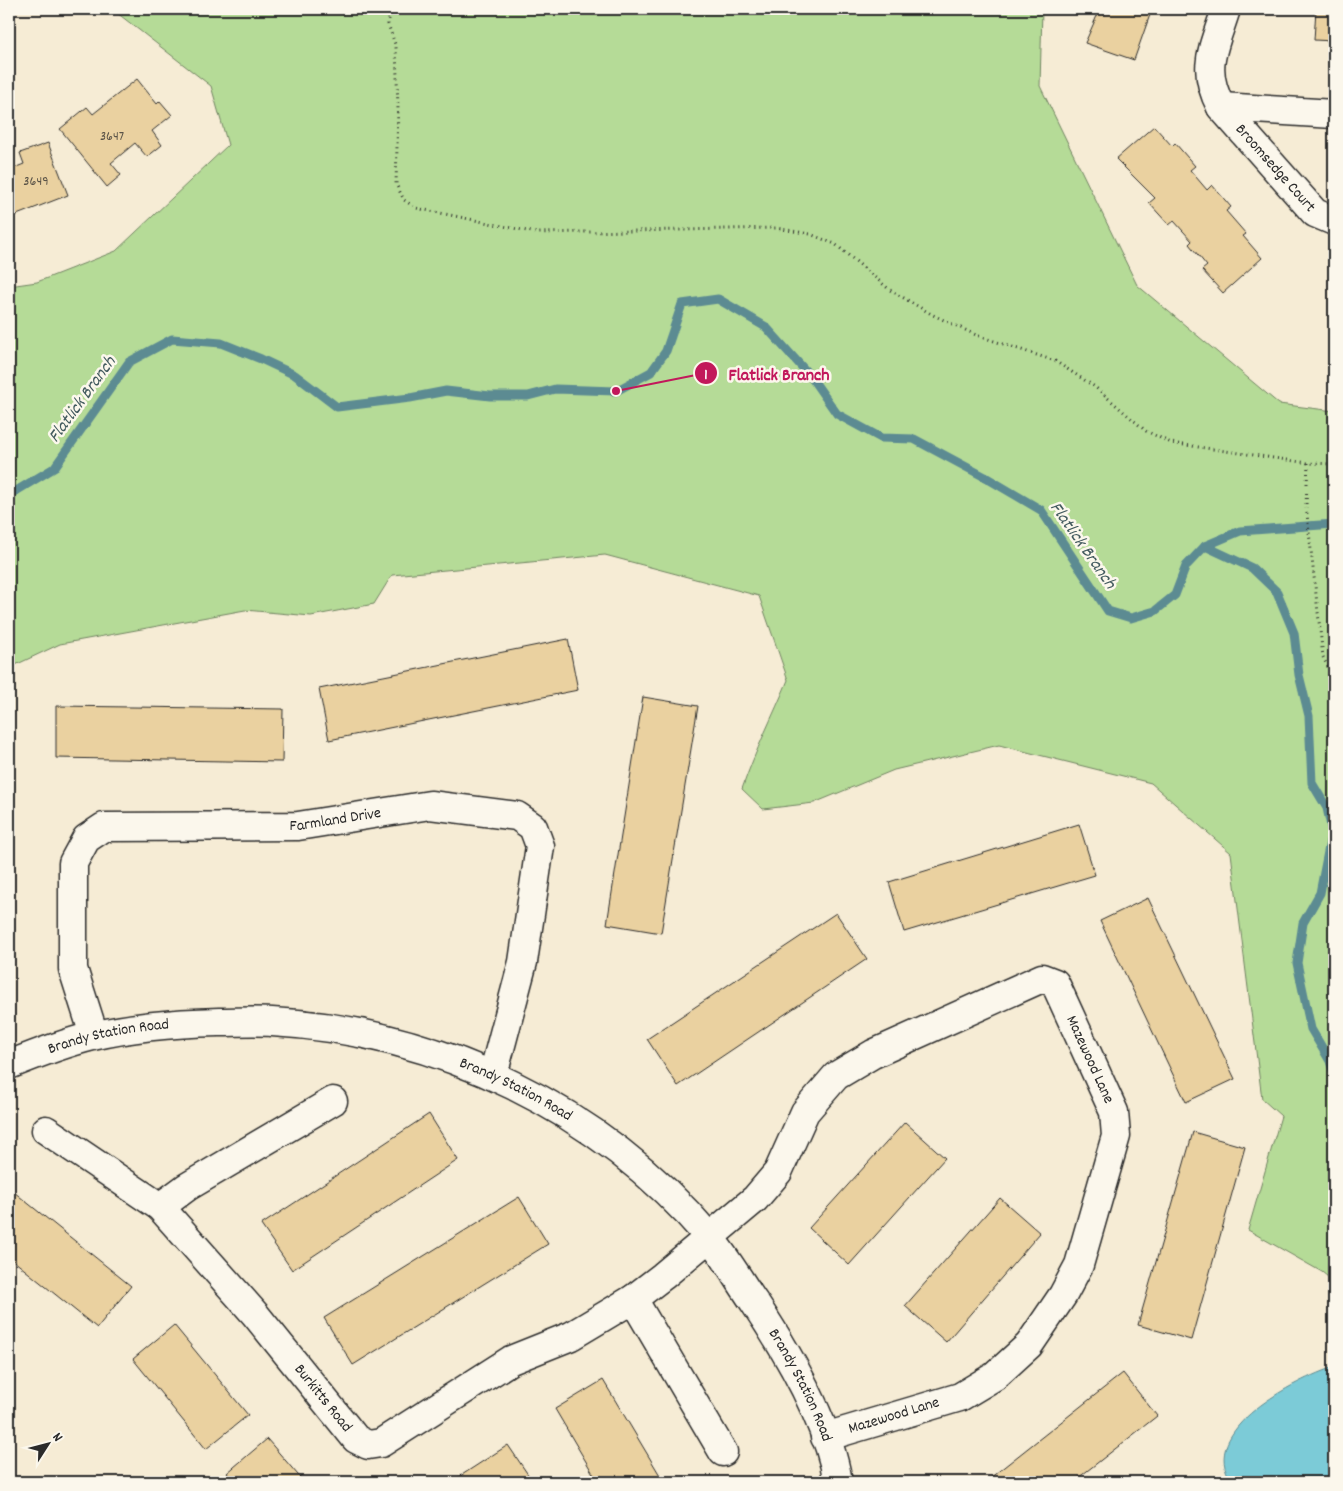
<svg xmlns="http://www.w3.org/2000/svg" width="1343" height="1491" viewBox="0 0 1343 1491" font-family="Dekko,sans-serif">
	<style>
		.green { fill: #b5db97; stroke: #708361 }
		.water { fill: #7ccbd7; stroke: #5c8b92 }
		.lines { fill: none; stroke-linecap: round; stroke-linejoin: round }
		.stream { stroke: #5c8b92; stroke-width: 9 }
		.building { fill: #ead1a0; stroke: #2b2b2b }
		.minor-casing { stroke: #2b2b2b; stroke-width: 31 }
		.path { stroke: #2b2b2b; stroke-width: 3; stroke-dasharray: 1 4; stroke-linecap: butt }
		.minor { stroke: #fbf7ec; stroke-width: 28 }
		.labels { text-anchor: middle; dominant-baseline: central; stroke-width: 5; stroke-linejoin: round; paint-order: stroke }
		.number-label { font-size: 14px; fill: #5b5448 }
		.street-label { font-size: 16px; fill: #2b2b2b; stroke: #fbf7ec }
		.water-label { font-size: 18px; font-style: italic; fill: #435b5f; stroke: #fbf7ec }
		.leader { fill: none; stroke: #c2185b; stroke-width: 2 }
		.callout-dot { fill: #c2185b; stroke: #fbf7ec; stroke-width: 2 }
		.mark-label { font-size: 15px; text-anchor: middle; font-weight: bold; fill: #fff }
		.callout-label { font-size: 18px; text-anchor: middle; font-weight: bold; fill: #c2185b; stroke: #fbf7ec; stroke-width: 5; stroke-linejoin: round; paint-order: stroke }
	</style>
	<rect width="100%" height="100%" fill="#f6ecd5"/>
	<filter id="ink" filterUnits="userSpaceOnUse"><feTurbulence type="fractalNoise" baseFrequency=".02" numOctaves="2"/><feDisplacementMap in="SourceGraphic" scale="10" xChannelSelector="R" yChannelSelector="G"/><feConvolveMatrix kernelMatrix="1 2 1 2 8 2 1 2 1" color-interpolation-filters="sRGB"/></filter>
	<g filter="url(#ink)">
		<!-- green -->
		<path class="green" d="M112 9H1042L1040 86 1137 285 1279 404 1334 411V1282L1322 1272 1248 1230 1281 1116 1262 1099 1231 853 1151 783 999 745 894 770 814 803 763 809 742 789C755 751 773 716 788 680L759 596 605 555 392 575 374 604 311 616 245 610 60 644 9 668V286L37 282 116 251 228 145 211 86Z"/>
		<!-- water -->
		<path class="water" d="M1334 1367V1482H1232C1195 1430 1297 1379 1334 1367Z"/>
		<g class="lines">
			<!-- stream -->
			<g class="stream">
				<path d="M9 493 16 491 54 468 129 362 172 339 221 343 261 359 295 375 337 407 410 398 446 391 490 396H528L555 389 616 391 651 372 666 351 682 304 718 299 766 327 811 377 837 414 881 438 914 439 985 477 1041 510 1108 611 1131 618 1155 611 1175 595 1186 566 1205 546 1240 531 1334 524"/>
				<path d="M1205 546 1252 568 1277 592 1294 633 1299 675 1309 716 1312 783 1327 808 1332 831 1320 893 1303 923 1297 963 1311 1029 1330 1061 1334 1073"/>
			</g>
		</g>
		<!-- building -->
		<g class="building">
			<path d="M1100 9H1152L1134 60 1085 43Z"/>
			<path d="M1316 9H1334V41L1314 40Z"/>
			<path d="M137 79 157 104 160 101 172 115 152 131 162 145 147 157 135 143 111 163 121 175 107 187 60 129 87 107 93 114Z"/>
			<path d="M1154 126 1172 146 1175 143 1195 166 1190 170 1207 190 1212 185 1231 207 1226 211 1246 234 1243 236 1262 258 1223 293 1202 270 1207 266 1189 244 1192 241 1174 221 1169 225 1149 203 1155 198 1116 159Z"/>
			<path d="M48 143 68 195 9 218V170L24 164 20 153Z"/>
			<path d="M568 639 578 690 329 740 319 689Z"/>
			<path d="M643 697 698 706 661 933 607 924Z"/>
			<path d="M56 706 283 709 282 762 56 758Z"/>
			<path d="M1079 824 1095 875 904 932 889 882Z"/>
			<path d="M1148 898 1235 1079 1186 1102 1100 921Z"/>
			<path d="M836 913 867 959 678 1086 647 1039Z"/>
			<path d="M429 1114 458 1160 292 1270 261 1225Z"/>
			<path d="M905 1122 945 1158 849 1265 809 1228Z"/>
			<path d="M1193 1132 1245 1147 1191 1340 1138 1325Z"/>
			<path d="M9 1188 131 1286 97 1328 9 1257Z"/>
			<path d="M519 1197 548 1244 353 1365 324 1318Z"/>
			<path d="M1000 1198 1040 1233 946 1342 905 1306Z"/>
			<path d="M174 1325 248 1415 206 1449 133 1359Z"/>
			<path d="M1123 1373 1157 1416 1073 1482H985Z"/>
			<path d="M603 1380 664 1482H598L555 1409Z"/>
			<path d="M267 1439 304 1482H234L227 1473Z"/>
			<path d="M508 1445 533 1482H451Z"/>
		</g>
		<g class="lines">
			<defs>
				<g id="minor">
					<path id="s1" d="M1226 9C1214 48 1200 67 1221 107L1315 213 1334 221"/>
					<path d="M1221 107 1334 114"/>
					<path id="s2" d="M94 1035 73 969V863L86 839 104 827 298 826 430 805 517 816 533 827 540 846 523 962 493 1075"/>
					<path id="s3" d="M9 1065C36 1054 65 1043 93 1036 134 1026 178 1023 219 1022 236 1022 254 1021 272 1022 439 1031 600 1109 709 1237 726 1257 739 1280 754 1302 788 1353 828 1421 838 1482"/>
					<path id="s4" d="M46 1130 160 1207 255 1314 356 1439 368 1445 381 1443 511 1360 571 1336 633 1299 663 1276 755 1199 778 1172 805 1112 836 1076 873 1054 1042 978 1055 983 1114 1112 1116 1136 1079 1265 1063 1295 1029 1345 995 1376 960 1397 825 1437"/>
					<path d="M160 1207 187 1187 333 1101"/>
					<path d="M633 1299 723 1452"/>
				</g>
			</defs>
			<!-- minor casing -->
			<use href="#minor" class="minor-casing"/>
			<!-- path -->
			<g class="path">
				<path d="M391 9 388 24 396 47 398 109 396 184 404 200 416 208 537 233 776 228 810 234 835 244 890 290 933 315 976 335 1055 361 1095 387 1146 431 1171 443 1308 463 1334 464"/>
				<path d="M1308 463 1306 505 1323 657 1334 680"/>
			</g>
			<!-- minor -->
			<use href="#minor" class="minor"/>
		</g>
	</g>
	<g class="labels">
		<!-- number labels -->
		<g class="number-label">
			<text x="112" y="137">3647</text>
			<text x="36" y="182">3649</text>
		</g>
		<!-- street labels -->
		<g class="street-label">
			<text stroke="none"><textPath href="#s1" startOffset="184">Broomsedge Court</textPath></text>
			<text stroke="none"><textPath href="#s2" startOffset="456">Farmland Drive</textPath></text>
			<text stroke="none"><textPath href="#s3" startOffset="104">Brandy Station Road</textPath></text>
			<text stroke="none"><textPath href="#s4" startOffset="1392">Mazewood Lane</textPath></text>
			<text stroke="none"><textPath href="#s3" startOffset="524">Brandy Station Road</textPath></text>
			<text stroke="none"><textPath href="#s3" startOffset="944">Brandy Station Road</textPath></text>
			<text stroke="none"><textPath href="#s4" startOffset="389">Burkitts Road</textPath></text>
			<text transform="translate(894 1416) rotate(-17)">Mazewood Lane</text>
		</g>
		<!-- water labels -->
		<g class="water-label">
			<text transform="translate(83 400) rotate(-54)">Flatlick Branch</text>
			<text transform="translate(1082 546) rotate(55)">Flatlick Branch</text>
		</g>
	</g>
	<!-- callouts -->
	<path class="leader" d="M616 391L706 373"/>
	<g class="callout-dot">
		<circle cx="616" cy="391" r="5"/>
		<circle cx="706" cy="373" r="12"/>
	</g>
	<g class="mark-label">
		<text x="706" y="379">1</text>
	</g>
	<g class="callout-label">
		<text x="779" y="380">Flatlick Branch</text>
	</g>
	<!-- margin -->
	<rect width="1343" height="1491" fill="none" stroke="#fbf7ec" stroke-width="30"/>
	<rect x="15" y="15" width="1313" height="1461" fill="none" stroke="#2b2b2b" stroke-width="2" filter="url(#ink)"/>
	<!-- north arrow -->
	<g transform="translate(48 1444) rotate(54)" stroke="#fbf7ec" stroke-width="4" paint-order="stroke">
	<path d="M0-4L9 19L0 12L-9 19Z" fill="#2b2b2b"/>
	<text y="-8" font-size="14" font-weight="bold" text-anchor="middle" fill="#2b2b2b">N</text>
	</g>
</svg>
